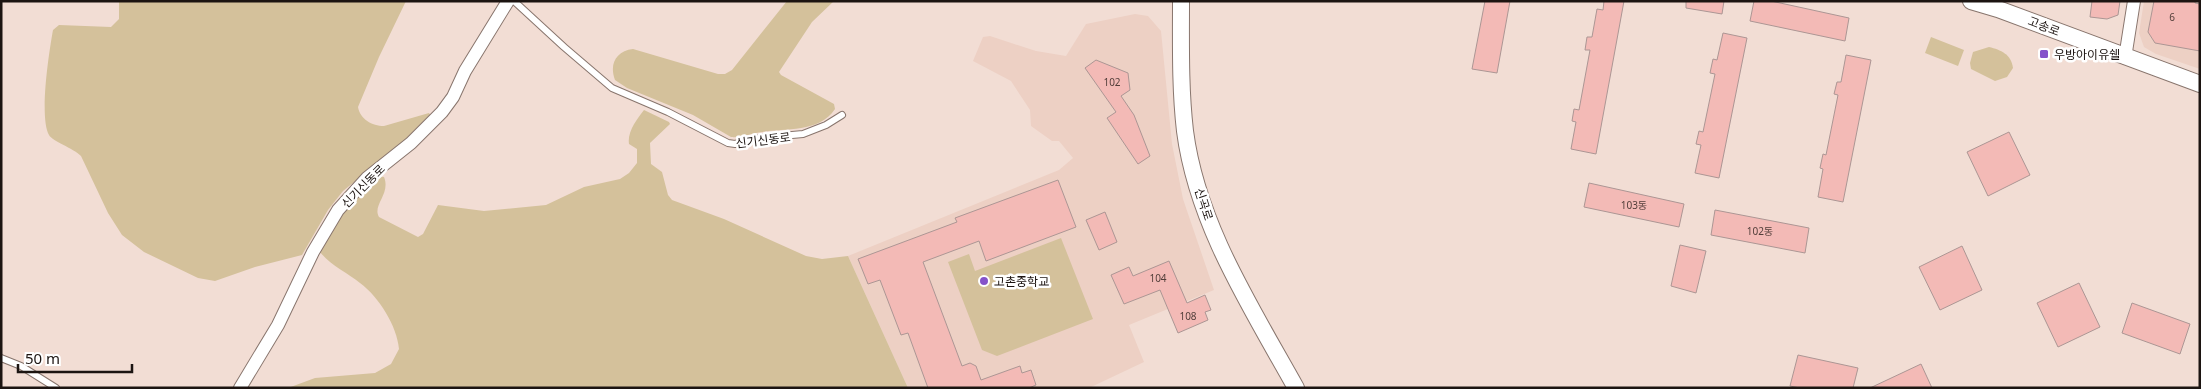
<svg xmlns="http://www.w3.org/2000/svg" width="2201" height="389" viewBox="0 0 2201 389" font-family="'Noto Sans','Noto Sans KR',sans-serif">
	<style>
		.built { fill: #edd0c4 }
		.green { fill: #d4c19b }
		.building { fill: #f3bab6; stroke: #ac9694 }
		.lines { fill: none; stroke-linecap: round; stroke-linejoin: round }
		.service-casing { stroke: #88756d; stroke-width: 8 }
		.minor-casing { stroke: #88756d; stroke-width: 14 }
		.tertiary-casing { stroke: #88756d; stroke-width: 18 }
		.service { stroke: #fff; stroke-width: 6 }
		.minor { stroke: #fff; stroke-width: 12 }
		.tertiary { stroke: #fff; stroke-width: 16 }
		.poi-dot { fill: #8552ca; stroke: #fff; stroke-width: 2 }
		.labels { text-anchor: middle; dominant-baseline: central; stroke-width: 5; stroke-linejoin: round; paint-order: stroke }
		.number-label { font-size: 10px; fill: #523e3a }
		.street-label { font-size: 12px; fill: #1c1411; stroke: #fff }
		.poi-label { font-size: 12px; fill: #1c1411; stroke: #fff; text-anchor: start }
	</style>
	<rect width="100%" height="100%" fill="#f2ddd4"/>
	<!-- built -->
	<g class="built">
		<path d="M2144 1H2200V69L2156 54 2144 47 2139 33Z"/>
		<path d="M1135 14 1148 16 1161 31 1172 144 1183 199 1214 290 1129 325 1144 362 1089 388H908L848 256 1059 170 1073 158 1059 141H1052L1031 126 1030 110 1011 81 973 61 983 37 990 36 1036 51 1066 56 1086 24Z"/>
	</g>
	<!-- green -->
	<g class="green">
		<path d="M119 1H406L379 57 358 107C360 119 372 126 384 126L429 113 431 116 402 143 343 191 328 210 302 255 255 267 215 281 198 278 144 252 122 235 108 213 81 156C73 148 52 141 49 135 39 117 49 52 53 30L59 25 111 27 119 19Z"/>
		<path d="M787 1H834L812 22 779 72 781 75 834 104 835 109C819 133 785 128 762 132 752 133 741 138 731 137L693 115 627 88 615 80C609 64 616 51 633 49L718 74H725L732 70Z"/>
		<path d="M1931 37 1964 50 1958 66 1925 53Z"/>
		<path d="M1989 47C2001 50 2011 54 2013 68L2007 77 1995 81 1971 69 1970 63 1973 52Z"/>
		<path d="M644 110 669 122 670 124 650 143 651 164 662 172 668 195 672 200 724 219 806 256 822 259 848 256 908 388H288L315 378 375 373 391 364 399 349C397 326 379 297 360 283 348 273 330 265 320 252L345 210 377 176 384 177C391 194 372 205 379 217L418 237 423 234 438 205 484 211 546 205 584 187 620 179 629 173 637 163V149L629 144C627 132 637 119 644 110Z"/>
		<path d="M1061 238 1093 319 997 356 982 350 948 262 969 254 975 271Z"/>
	</g>
	<!-- building -->
	<g class="building">
		<path d="M1485 1H1510L1497 73 1472 69Z"/>
		<path d="M1604 1H1624L1596 154 1571 149 1576 122 1572 121 1574 109 1579 110 1590 50H1585L1587 37H1592L1597 9 1603 10Z"/>
		<path d="M1686 1H1724L1722 14 1686 8Z"/>
		<path d="M1754 1H1771L1849 18 1845 41 1750 21Z"/>
		<path d="M2092 1H2120L2118 15 2107 19 2090 17Z"/>
		<path d="M2154 1H2195V3L2200 4V51L2155 43 2148 32Z"/>
		<path d="M1723 33 1747 38 1719 178 1695 173 1701 145 1696 144 1699 131 1703 132 1715 74 1710 73 1713 59 1717 60Z"/>
		<path d="M1846 55 1871 60 1843 202 1818 197 1823 169 1820 168 1823 154 1826 155 1838 95 1834 94 1837 82H1841Z"/>
		<path d="M1096 60 1128 73 1130 90 1121 96 1134 115 1150 156 1138 164 1107 118 1116 112 1085 68Z"/>
		<path d="M2009 132 2030 175 1988 196 1967 152Z"/>
		<path d="M1058 180 1076 227 986 261 979 241 923 262 962 366 970 363 976 366 981 380 1020 366 1022 373 1031 370 1036 385 1029 388H928L908 333 901 335 880 280 868 284 858 259 957 222 955 218Z"/>
		<path d="M1589 183 1684 204 1679 227 1584 207Z"/>
		<path d="M1715 210 1809 228 1805 253 1711 235Z"/>
		<path d="M1105 212 1117 242 1099 250 1086 220Z"/>
		<path d="M1680 245 1706 251 1696 293 1671 286Z"/>
		<path d="M1962 246 1982 290 1940 310 1919 267Z"/>
		<path d="M1169 261 1187 303 1205 295 1211 310 1205 312 1208 320 1178 333 1160 290 1124 304 1111 275 1129 267 1133 276Z"/>
		<path d="M2079 283 2100 327 2058 347 2037 303Z"/>
		<path d="M2132 303 2190 324 2180 354 2122 333Z"/>
		<path d="M1798 355 1858 368 1853 388H1800L1790 386Z"/>
		<path d="M1921 364 1932 388H1870Z"/>
	</g>
	<g class="lines">
		<defs>
			<g id="service">
				<path d="M514 1 564 47 612 88 668 112 728 143 735 144 760 138 803 134 826 125 842 115"/>
				<path d="M1 358 21 366 56 388"/>
			</g>
			<g id="minor">
				<path d="M2125 58 2134 1"/>
				<path d="M240 388 278 325 313 252 338 210 367 178 411 143 442 112 453 97 465 71 508 1"/>
			</g>
			<g id="tertiary">
				<path d="M1181 1C1181 44 1180 88 1185 131 1197 224 1251 307 1296 388"/>
				<path d="M1971 1 1998 9 2200 84"/>
			</g>
		</defs>
		<!-- service casing -->
		<use href="#service" class="service-casing"/>
		<!-- minor casing -->
		<use href="#minor" class="minor-casing"/>
		<!-- tertiary casing -->
		<use href="#tertiary" class="tertiary-casing"/>
		<!-- service -->
		<use href="#service" class="service"/>
		<!-- minor -->
		<use href="#minor" class="minor"/>
		<!-- tertiary -->
		<use href="#tertiary" class="tertiary"/>
	</g>
	<!-- markers -->
	<g class="poi-dot">
		<rect x="2039" y="49" width="10" height="10" rx="2.5"/>
		<circle cx="984" cy="281" r="5"/>
	</g>
	<g class="labels">
		<!-- number labels -->
		<g class="number-label">
			<text x="2172" y="17">6</text>
			<text x="1112" y="82">102</text>
			<text x="1634" y="205">103동</text>
			<text x="1760" y="231">102동</text>
			<text x="1158" y="278">104</text>
			<text x="1188" y="316">108</text>
		</g>
		<!-- street labels -->
		<g class="street-label">
			<text transform="translate(2044 26) rotate(21)">고송로</text>
			<text transform="translate(763 140) rotate(-7)">신기신동로</text>
			<text transform="translate(363 186) rotate(-45)">신기신동로</text>
			<text transform="translate(1204 204) rotate(72)">신곡로</text>
		</g>
		<!-- poi labels -->
		<g class="poi-label">
			<text x="2054" y="54">우방아이유쉘</text>
			<text x="994" y="281">고촌중학교</text>
		</g>
	</g>
	<!-- border -->
	<rect width="2201" height="389" fill="none" stroke="#1c1411" stroke-width="5"/>
	<!-- scale -->
	<path d="M18 364v8h114v-8" fill="none" stroke="#1c1411" stroke-width="2.5"/>
	<text x="25" y="364" font-size="15" fill="#1c1411" stroke="#ffffff" stroke-width="4" paint-order="stroke">50 m</text>
</svg>
